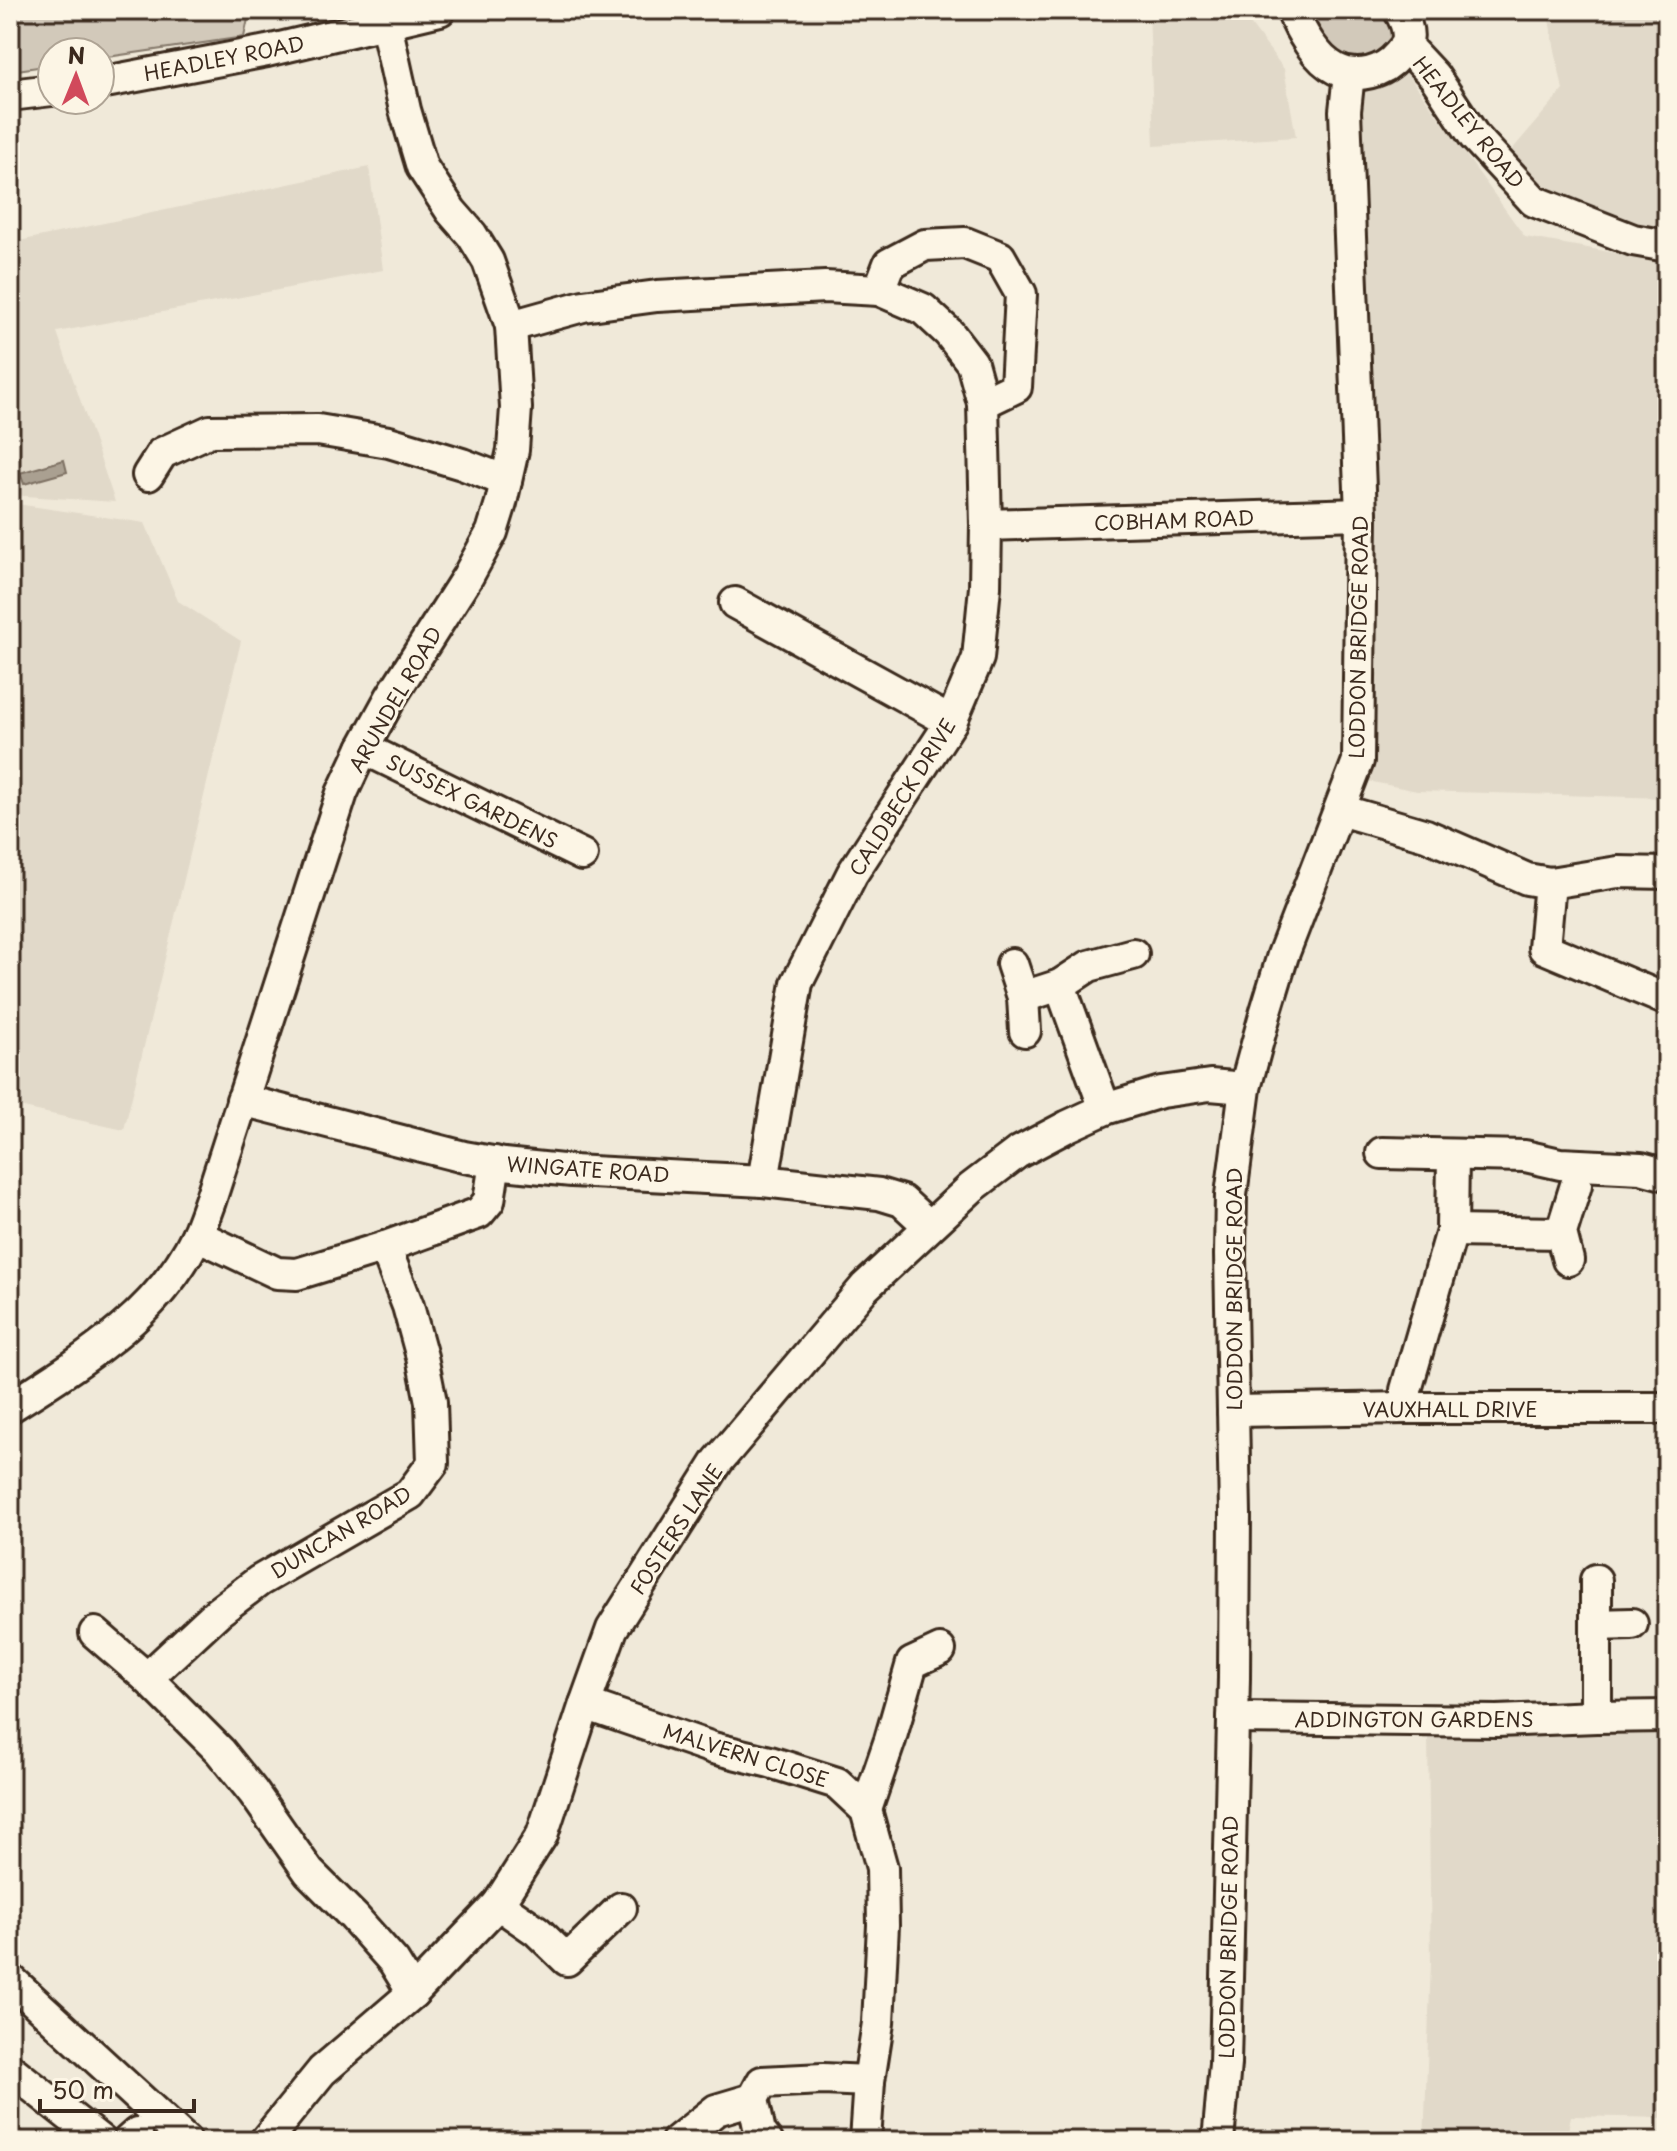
<svg xmlns="http://www.w3.org/2000/svg" width="1677" height="2151" viewBox="0 0 1677 2151" font-family="'Playpen Sans',sans-serif">
	<style>
		.built { fill: #e1d9c9 }
		.green { fill: #d2c9ba; stroke: #867a6c; stroke-width: 2 }
		.water { fill: #aaa091; stroke: #7e7163; stroke-width: 2 }
		.lines { fill: none; stroke-linecap: round; stroke-linejoin: round }
		.minor-casing { stroke: #3b2a1e; stroke-width: 36 }
		.minor { stroke: #fcf5e5; stroke-width: 30 }
		.labels { text-anchor: middle; dominant-baseline: central; stroke-width: 6; stroke-linejoin: round; paint-order: stroke }
		.street-label { font-size: 20px; fill: #3b2a1e; stroke: #fcf5e5 }
	</style>
	<rect width="100%" height="100%" fill="#f0e9d9"/>
	<filter id="ink" filterUnits="userSpaceOnUse"><feTurbulence type="fractalNoise" baseFrequency=".0125" numOctaves="2"/><feDisplacementMap in="SourceGraphic" scale="16" xChannelSelector="R" yChannelSelector="G"/><feConvolveMatrix kernelMatrix="1 2 1 2 8 2 1 2 1" color-interpolation-filters="sRGB"/></filter>
	<g filter="url(#ink)">
		<!-- built -->
		<g class="built">
			<path d="M1149 10H1213L1248 21 1284 69 1296 137 1154 146Z"/>
			<path d="M1547 10H1667V238L1538 189 1511 151 1563 90Z"/>
			<path d="M1406 72 1525 237 1667 262V798L1417 791 1363 780 1356 91Z"/>
			<path d="M369 167 383 270 57 332 115 502 10 495V243Z"/>
			<path d="M10 503 145 523 178 601 241 641 124 1130 10 1105Z"/>
			<path d="M1667 1734V2118L1571 2116 1566 2141H1424L1431 1963 1428 1736Z"/>
		</g>
		<!-- green -->
		<g class="green">
			<path d="M10 10H250L244 37 100 58V52H52V65L10 71Z"/>
			<path d="M1304 10H1389L1396 44 1366 63 1333 57Z"/>
		</g>
		<!-- water -->
		<path class="water" d="M64 460 67 472 24 484 20 473Z"/>
		<g class="lines">
			<defs>
				<g id="minor">
					<path d="M1292 10C1300 31 1316 59 1336 69 1357 80 1384 72 1398 55 1399 54 1405 47 1406 45 1411 33 1405 20 1399 10"/>
					<path d="M1406 46 1434 76 1474 136 1534 201 1633 240 1667 246"/>
					<path d="M100 83 267 51 440 10"/>
					<path d="M10 95 52 90"/>
					<path d="M879 290 889 264 925 245 965 243 1000 257 1021 294 1016 387 983 403"/>
					<path d="M511 326 583 306 657 296 825 287 879 290 923 309 949 333 972 363 983 403 986 525 985 587 978 658 951 722 852 874 797 983 763 1181"/>
					<path d="M148 475 162 453 210 431 318 430 389 442 462 464 506 481"/>
					<path d="M986 525 1361 514"/>
					<path d="M735 603 951 722"/>
					<path d="M363 748 582 855"/>
					<path d="M1340 810 1426 835 1527 879 1550 883 1618 872 1667 873"/>
					<path d="M1550 883 1544 948 1667 1000"/>
					<path d="M1012 964 1023 997 1025 1031"/>
					<path d="M1060 985 1105 1109"/>
					<path d="M1023 997 1060 985 1089 966 1133 954"/>
					<path d="M242 1100 464 1157 504 1164 572 1171 763 1181 879 1194 902 1201 929 1226"/>
					<path d="M1382 1153 1525 1156 1560 1164 1641 1168 1667 1175"/>
					<path d="M1452 1231 1561 1233"/>
					<path d="M197 1235 277 1273 297 1274 385 1247 479 1213 489 1201 495 1162"/>
					<path d="M1568 1260 1561 1233 1576 1185"/>
					<path d="M10 1407C82 1361 159 1315 197 1235 202 1224 206 1212 210 1201L342 793 363 748 391 697 468 576 492 532 501 503 513 450 516 408 511 326 488 261 472 235 451 211 422 167 405 110 386 24"/>
					<path d="M1406 1408V1390L1452 1231 1453 1155"/>
					<path d="M1233 1411 1406 1408H1667"/>
					<path d="M1596 1625 1632 1624"/>
					<path d="M95 1633 147 1678 220 1751 253 1792 309 1872 354 1917 394 1962 413 1993"/>
					<path d="M147 1678 218 1612 259 1581 410 1494 433 1463 431 1402 422 1357 408 1306 385 1247"/>
					<path d="M585 1704 713 1748 770 1762 837 1783 866 1810 882 1868 883 1925 878 2023 869 2081 865 2141"/>
					<path d="M1596 1717V1580"/>
					<path d="M1233 1718 1497 1721 1596 1717 1667 1716"/>
					<path d="M866 1810 890 1740 912 1663 940 1650"/>
					<path d="M498 1904 537 1931 567 1960 621 1908"/>
					<path d="M10 1979 186 2141"/>
					<path d="M10 2069 101 2141"/>
					<path d="M128 2141 137 2133"/>
					<path d="M265 2141 322 2071 413 1993 498 1904 542 1835 585 1704 612 1629 718 1461 865 1287 971 1188 1017 1153 1068 1126 1105 1109 1161 1092 1210 1085 1245 1088"/>
					<path d="M677 2141 716 2110 753 2099"/>
					<path d="M767 2141 760 2132 753 2099 762 2082 823 2079 869 2081"/>
					<path d="M1218 2141 1225 2064 1234 1678 1235 1514 1230 1255 1231 1195 1245 1088 1266 1011 1283 955 1358 761 1361 514 1345 111 1349 74"/>
				</g>
			</defs>
			<!-- minor casing -->
			<use href="#minor" class="minor-casing"/>
			<!-- minor -->
			<use href="#minor" class="minor"/>
		</g>
	</g>
	<g class="labels">
		<!-- street labels -->
		<g class="street-label">
			<text transform="translate(224 58) rotate(-11)">HEADLEY ROAD</text>
			<text transform="translate(1469 122) rotate(51)">HEADLEY ROAD</text>
			<text transform="translate(1174 520) rotate(-2)">COBHAM ROAD</text>
			<text transform="translate(1358 637) rotate(-89)">LODDON BRIDGE ROAD</text>
			<text transform="translate(395 699) rotate(-60)">ARUNDEL ROAD</text>
			<text transform="translate(902 797) rotate(-58)">CALDBECK DRIVE</text>
			<text transform="translate(472 801) rotate(26)">SUSSEX GARDENS</text>
			<text transform="translate(588 1169) rotate(4)">WINGATE ROAD</text>
			<text transform="translate(1234 1289) rotate(-90)">LODDON BRIDGE ROAD</text>
			<text x="1450" y="1409">VAUXHALL DRIVE</text>
			<text transform="translate(676 1529) rotate(-57)">FOSTERS LANE</text>
			<text transform="translate(341 1532) rotate(-31)">DUNCAN ROAD</text>
			<text x="1414" y="1719">ADDINGTON GARDENS</text>
			<text transform="translate(746 1755) rotate(17)">MALVERN CLOSE</text>
			<text transform="translate(1228 1937) rotate(-89)">LODDON BRIDGE ROAD</text>
		</g>
	</g>
	<!-- margin -->
	<rect width="1677" height="2151" fill="none" stroke="#fcf5e5" stroke-width="40"/>
	<rect x="20" y="20" width="1637" height="2111" fill="none" stroke="#3b2a1e" stroke-width="3" filter="url(#ink)"/>
	<!-- north arrow -->
	<g transform="translate(76 76) rotate(1)"><circle r="38" fill="#fcf5e5" stroke="#afa495" stroke-width="2"/>
	<path d="M0-6L14 30L0 20L-14 30Z" fill="#d1495b"/>
	<text y="-12" font-size="22" font-weight="bold" text-anchor="middle" fill="#3b2a1e">N</text>
	</g>
	<!-- scale -->
	<path d="M40 2099v12h154v-12" fill="none" stroke="#3b2a1e" stroke-width="4"/>
	<text x="52" y="2099" font-size="24" fill="#3b2a1e" stroke="#fcf5e5" stroke-width="6" paint-order="stroke">50 m</text>
</svg>
